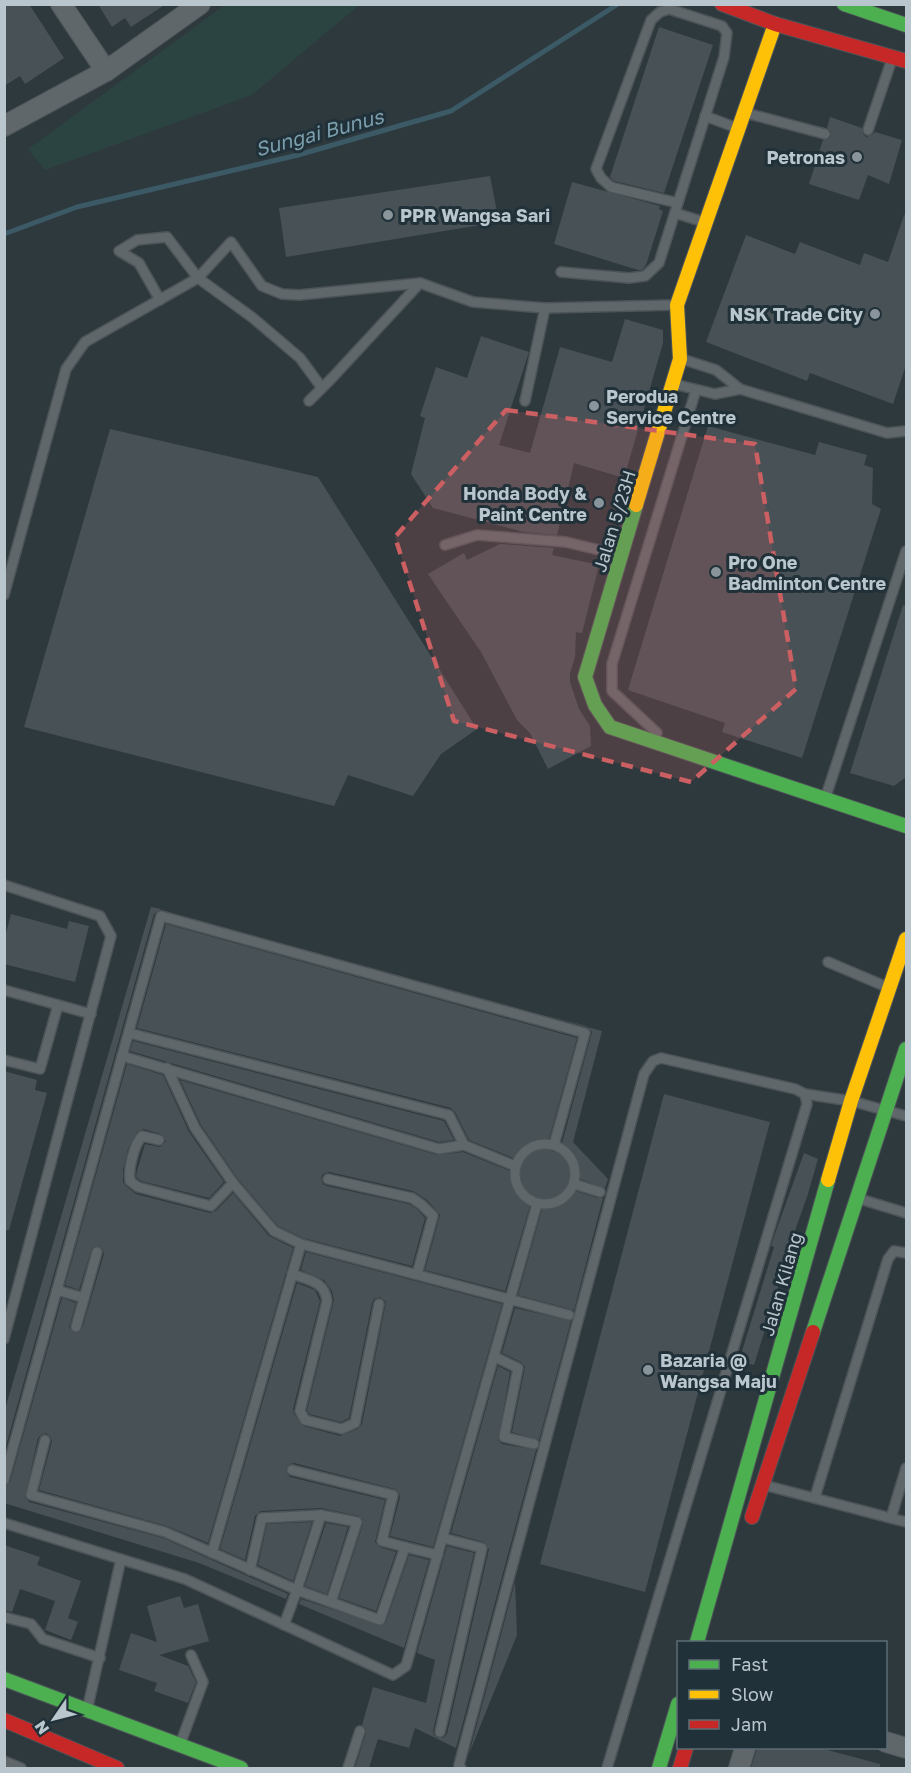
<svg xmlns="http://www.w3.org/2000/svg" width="911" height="1773" viewBox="0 0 911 1773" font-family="'Golos Text',sans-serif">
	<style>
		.green { fill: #2c4441 }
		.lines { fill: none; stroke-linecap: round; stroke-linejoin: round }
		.stream { stroke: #3c5966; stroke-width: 5 }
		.building { fill: #485155 }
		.lane-casing { stroke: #4d5458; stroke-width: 12 }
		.street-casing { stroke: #4d5458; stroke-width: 22 }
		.fast-casing { stroke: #4d5458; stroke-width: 16 }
		.slow-casing { stroke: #4d5458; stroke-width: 16 }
		.jam-casing { stroke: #4d5458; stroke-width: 16 }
		.lane { stroke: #5f676b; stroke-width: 9 }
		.street { stroke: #5f676b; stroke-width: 20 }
		.fast { stroke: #4caf50; stroke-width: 14 }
		.slow { stroke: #ffc107; stroke-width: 14 }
		.jam { stroke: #c62828; stroke-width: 14 }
		.marked { fill: #cc5f62; fill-opacity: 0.2; stroke: #cc5f62; stroke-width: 4.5; stroke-dasharray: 12 8; stroke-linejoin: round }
		.poi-dot { fill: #89959b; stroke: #213139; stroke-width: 2 }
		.labels { text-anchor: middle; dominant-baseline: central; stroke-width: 6; stroke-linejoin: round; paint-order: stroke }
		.poi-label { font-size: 18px; font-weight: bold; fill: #bac6cd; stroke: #213139; text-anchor: start }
		.street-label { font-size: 18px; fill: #bac6cd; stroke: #213139 }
		.water-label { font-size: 20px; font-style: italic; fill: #7c9fae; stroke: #213139 }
	</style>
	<rect width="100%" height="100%" fill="#2e393e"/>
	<!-- green -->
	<path class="green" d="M225 5H359L252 95 45 170 28 149Z"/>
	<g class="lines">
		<!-- stream -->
		<path class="stream" d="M4 234 77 207 298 155 451 111 618 4"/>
	</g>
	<!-- building -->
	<g class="building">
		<path d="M4 4H29L64 58 25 84 20 76 4 86Z"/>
		<path d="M98 4H166L131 27 125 18 112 27Z"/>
		<path d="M659 27 713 45 664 193 614 181 610 177Z"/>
		<path d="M830 117 862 128 863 134 866 137 872 135 875 132 902 140 889 184 868 175 859 200 809 184 823 140H827L831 136V132L827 128Z"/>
		<path d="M490 176 499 222 286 257 279 208Z"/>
		<path d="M572 182 660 206 659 209 663 211 646 265 642 270H638L554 244Z"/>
		<path d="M904 215 906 216V365L893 404 810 373 807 381 706 342 746 235 795 254 800 242 860 265 864 253 888 262Z"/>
		<path d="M625 319 663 330V343L624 478 574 463 557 535 524 532 433 508 411 474 425 418 420 416 436 367 467 378 481 336 529 352 499 445 530 453 560 347 612 362Z"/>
		<path d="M708 426 815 455 819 442 867 455 864 465 873 468 872 504 881 509 802 758 722 732 725 723 628 690Z"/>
		<path d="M110 429 318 477 477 729 441 754 413 796 348 775 334 806 24 727Z"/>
		<path d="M500 544 554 548 552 555 599 565 582 633 576 632 575 657 570 673V682L579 709 590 726 591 746 548 769 530 733 517 720 481 652 428 574 464 553 467 560Z"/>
		<path d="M903 605 906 606V777L894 786 850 773Z"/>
		<path d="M151 907 161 909 154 914 4 1453V1413Z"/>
		<path d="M11 914 67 929 69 921 89 926 75 982 4 964V941Z"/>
		<path d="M166 924 577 1038 548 1143 549 1149 553 1152 558 1150 561 1147 592 1032 587 1026 545 1015 602 1031 573 1142 608 1179 605 1188 575 1177 570 1179 567 1183 569 1188 572 1190 598 1198H603L574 1310 518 1295 543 1206V1202L539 1198H535L531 1202 505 1291 425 1270 440 1215 427 1200 413 1191 329 1172 323 1174 321 1178 323 1184 327 1186 409 1204 418 1210 425 1218 412 1266 303 1238 278 1226 238 1179 201 1125 180 1080 437 1155 463 1152 515 1173 520 1171 522 1165 518 1160 469 1140 455 1112 451 1108 137 1028Z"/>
		<path d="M133 1041 444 1121 454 1140 439 1142 130 1051Z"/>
		<path d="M127 1064 163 1075 189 1132 224 1182 209 1198 141 1181 136 1177 137 1171 145 1144 160 1147 166 1141 161 1134 143 1129 137 1132 128 1149 123 1170V1182L126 1186 136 1194 210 1213 216 1211 233 1193 269 1236 293 1248 208 1543 167 1526 39 1490 52 1441 50 1436 46 1433 41 1435 38 1438 25 1497 29 1502 163 1538 288 1594 286 1599 199 1563 4 1503V1487L10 1482 62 1298 76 1303 69 1328 74 1333H78L82 1329 104 1254 103 1250 99 1246 92 1248 79 1290 65 1285Z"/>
		<path d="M4 1071 37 1080 35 1090 47 1093 9 1230H4Z"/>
		<path d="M664 1094 770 1122 645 1592 540 1564Z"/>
		<path d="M804 1153 818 1159 807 1197 784 1261 786 1262 754 1365 739 1361 774 1247 771 1246 777 1228Z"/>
		<path d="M306 1252 502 1304 433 1547 390 1536 400 1497 399 1493 395 1489 294 1463 290 1464 286 1468V1472L290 1477 385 1500 375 1542 380 1547 396 1552 376 1611 339 1598 363 1524V1520L359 1516 321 1508 261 1511 255 1516 245 1560 220 1549 297 1283 315 1290 320 1301 293 1409 294 1414 303 1426 340 1436 358 1429 362 1424 386 1302 380 1297 374 1299 372 1303 349 1418 341 1422 309 1414 307 1410 334 1300 332 1291 324 1280 301 1270Z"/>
		<path d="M515 1308 571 1321 539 1440 512 1432 525 1367 521 1362 502 1353Z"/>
		<path d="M498 1366 510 1372 498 1440 502 1444 536 1450 456 1748 415 1728 409 1748 378 1739 369 1768H355L366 1733V1729L362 1725 373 1687 426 1703 435 1660 417 1653 447 1546 474 1553 433 1731 434 1735 438 1738H443L447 1734 489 1549 484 1542 451 1533Z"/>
		<path d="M312 1522 293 1581 258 1565 267 1524Z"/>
		<path d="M326 1523 348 1527 327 1594 305 1586Z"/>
		<path d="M4 1545 40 1557 37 1565 81 1581 68 1618 78 1622 71 1640 45 1630 55 1601 20 1589 12 1612 4 1610Z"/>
		<path d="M409 1555 429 1560 404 1648 299 1604 301 1599 382 1626 386 1622Z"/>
		<path d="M515 1582 517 1635 469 1754Z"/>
		<path d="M180 1596 184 1608 198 1604 209 1641 159 1655 188 1666 196 1682 188 1703 154 1691 157 1683 119 1670 131 1633 157 1642 147 1606Z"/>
		<path d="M757 1748H820L880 1764V1768H751Z"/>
	</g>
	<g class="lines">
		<defs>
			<g id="lane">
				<path d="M746 113 825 134"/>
				<path d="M705 116 737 128"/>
				<path d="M868 130 892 59"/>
				<path d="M675 213 704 222"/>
				<path d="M561 272 629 278 645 276 659 263 724 57 727 33 722 26 669 9 660 12 651 20 596 169 601 178 611 187 678 203"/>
				<path d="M160 300 139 263 119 251 137 240 167 237 198 278 231 242 262 286 282 294 299 295 420 283 473 302 545 308 674 305"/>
				<path d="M674 384 715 394 740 389 716 370 682 359"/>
				<path d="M740 389 887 433 906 431"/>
				<path d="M309 401 332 378 420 283"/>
				<path d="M525 401 545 308"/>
				<path d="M445 545 477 535 566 542 620 555"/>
				<path d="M4 595 66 369 85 342 198 278 253 318 300 358 322 388"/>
				<path d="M657 733 612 691V664L696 390"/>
				<path d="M826 796 906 551"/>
				<path d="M4 885 100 916 111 936 4 1339"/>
				<path d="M828 962 887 987"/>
				<path d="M4 990 91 1014"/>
				<path d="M129 1033 449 1115 464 1145"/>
				<path d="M122 1056 439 1149 464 1145 515 1166"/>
				<path d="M4 1060 40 1069 58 1005"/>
				<path d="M167 1068 195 1128 233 1183 274 1231 301 1244 569 1315"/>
				<path d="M159 1140 142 1136C134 1145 128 1169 130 1181L138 1187 211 1206 233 1183"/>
				<circle cx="545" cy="1174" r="30"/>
				<path d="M328 1179 412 1198 422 1205 433 1216 417 1274"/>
				<path d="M574 1184 600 1192"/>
				<path d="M860 1199 906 1213"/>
				<path d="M292 1274C308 1280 325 1281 327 1301L300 1411 305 1420 342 1429 355 1423 379 1304"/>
				<path d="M57 1290 84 1298"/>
				<path d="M76 1327 97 1252"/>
				<path d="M495 1357 518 1368 504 1437 534 1444"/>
				<path d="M45 1440 31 1495 165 1532 297 1590 380 1620 405 1547 438 1555"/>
				<path d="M292 1470 393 1495 382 1541 405 1547"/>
				<path d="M4 1480 161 916 585 1033 554 1145"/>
				<path d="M764 1485 906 1522"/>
				<path d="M815 1497 888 1259 894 1251 906 1253"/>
				<path d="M891 1518 906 1468"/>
				<path d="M4 1523 185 1579 393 1675 406 1666 537 1204"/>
				<path d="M212 1553 301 1244"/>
				<path d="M250 1570 262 1518 321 1515 357 1522 331 1602"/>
				<path d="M4 1617 31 1624 43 1639 100 1658"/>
				<path d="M284 1625 297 1590 321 1515"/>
				<path d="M88 1706 121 1559"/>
				<path d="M440 1732 482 1548 443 1538"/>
				<path d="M181 1742 203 1682 191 1655"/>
				<path d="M4 1761 21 1768"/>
				<path d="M348 1768 360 1731"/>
				<path d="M461 1768 459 1765 644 1074 653 1061 661 1058 795 1089 805 1094 851 1101 906 1116"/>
				<path d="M607 1768 807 1104 805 1094"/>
			</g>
			<g id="street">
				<path d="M61 4 106 71"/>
				<path d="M4 126 106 71 200 4"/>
				<path d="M886 1742 906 1748"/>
				<path d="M739 1768 745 1748"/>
			</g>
			<g id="fast">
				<path d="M844 4 906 25"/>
				<path d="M636 505 585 677 595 705 610 727 906 826"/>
				<path d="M813 1332 906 1049"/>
				<path d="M697 1642 828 1180"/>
				<path d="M4 1679 241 1768"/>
				<path d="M659 1768 678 1704"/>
			</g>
			<g id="slow">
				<path d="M636 505 680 359 677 305 775 24"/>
				<path d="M828 1180 851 1101 906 939"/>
			</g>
			<g id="jam">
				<path d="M722 4 775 24 906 61"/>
				<path d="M752 1517 813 1332"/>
				<path d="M4 1720 117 1768"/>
				<path d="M680 1768 686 1748"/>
			</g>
		</defs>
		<!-- lane casing -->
		<use href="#lane" class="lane-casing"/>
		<!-- street casing -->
		<use href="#street" class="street-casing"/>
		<!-- fast casing -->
		<use href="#fast" class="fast-casing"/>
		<!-- slow casing -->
		<use href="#slow" class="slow-casing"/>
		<!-- jam casing -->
		<use href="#jam" class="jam-casing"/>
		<!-- lane -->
		<use href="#lane" class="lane"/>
		<!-- street -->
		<use href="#street" class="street"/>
		<!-- fast -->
		<use href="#fast" class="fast"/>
		<!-- slow -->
		<use href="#slow" class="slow"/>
		<!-- jam -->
		<use href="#jam" class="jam"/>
	</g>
	<!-- marked area -->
	<path class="marked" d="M506 410 755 444 796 689 691 782 454 721 395 537Z"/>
	<!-- markers -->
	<g class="poi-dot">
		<circle cx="857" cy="157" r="6"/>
		<circle cx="388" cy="215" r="6"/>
		<circle cx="875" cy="314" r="6"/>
		<circle cx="594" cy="406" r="6"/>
		<circle cx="599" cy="503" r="6"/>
		<circle cx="716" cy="572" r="6"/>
		<circle cx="648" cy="1370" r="6"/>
	</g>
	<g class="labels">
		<!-- poi labels -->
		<g class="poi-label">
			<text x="845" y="157" text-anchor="end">Petronas</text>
			<text x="400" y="215">PPR Wangsa Sari</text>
			<text x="863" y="314" text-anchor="end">NSK Trade City</text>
			<text x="606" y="396">Perodua<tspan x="606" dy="21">Service Centre</tspan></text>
			<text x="587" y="493" text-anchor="end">Honda Body &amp;<tspan x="587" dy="21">Paint Centre</tspan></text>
			<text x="728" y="562">Pro One<tspan x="728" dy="21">Badminton Centre</tspan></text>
			<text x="660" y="1360">Bazaria @<tspan x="660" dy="21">Wangsa Maju</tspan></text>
		</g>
		<!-- street labels -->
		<g class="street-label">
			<text transform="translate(614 521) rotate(-73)">Jalan 5/23H</text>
			<text transform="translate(781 1284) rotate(-74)">Jalan Kilang</text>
		</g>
		<!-- water labels -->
		<g class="water-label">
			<text transform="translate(319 132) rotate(-15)">Sungai Bunus</text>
		</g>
	</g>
	<!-- border -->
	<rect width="911" height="1773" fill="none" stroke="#bac6cd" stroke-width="12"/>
	<!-- legend -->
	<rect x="677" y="1641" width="210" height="108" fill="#213139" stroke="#5e6d74" stroke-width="1.5"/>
	<rect x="689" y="1660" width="30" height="9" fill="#4caf50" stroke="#5e6d74" stroke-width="1.5"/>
	<text x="731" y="1671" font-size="18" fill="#bac6cd">Fast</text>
	<rect x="689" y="1690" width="30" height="9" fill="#ffc107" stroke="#5e6d74" stroke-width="1.5"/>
	<text x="731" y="1701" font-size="18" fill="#bac6cd">Slow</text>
	<rect x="689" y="1720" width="30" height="9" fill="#c62828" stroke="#5e6d74" stroke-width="1.5"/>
	<text x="731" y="1731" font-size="18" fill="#bac6cd">Jam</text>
	<!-- north arrow -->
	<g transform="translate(54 1719) rotate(235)" stroke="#213139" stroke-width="4.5" paint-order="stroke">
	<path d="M0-4.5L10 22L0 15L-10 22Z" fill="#bac6cd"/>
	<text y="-9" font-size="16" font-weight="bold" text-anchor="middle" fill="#bac6cd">N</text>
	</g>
</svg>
